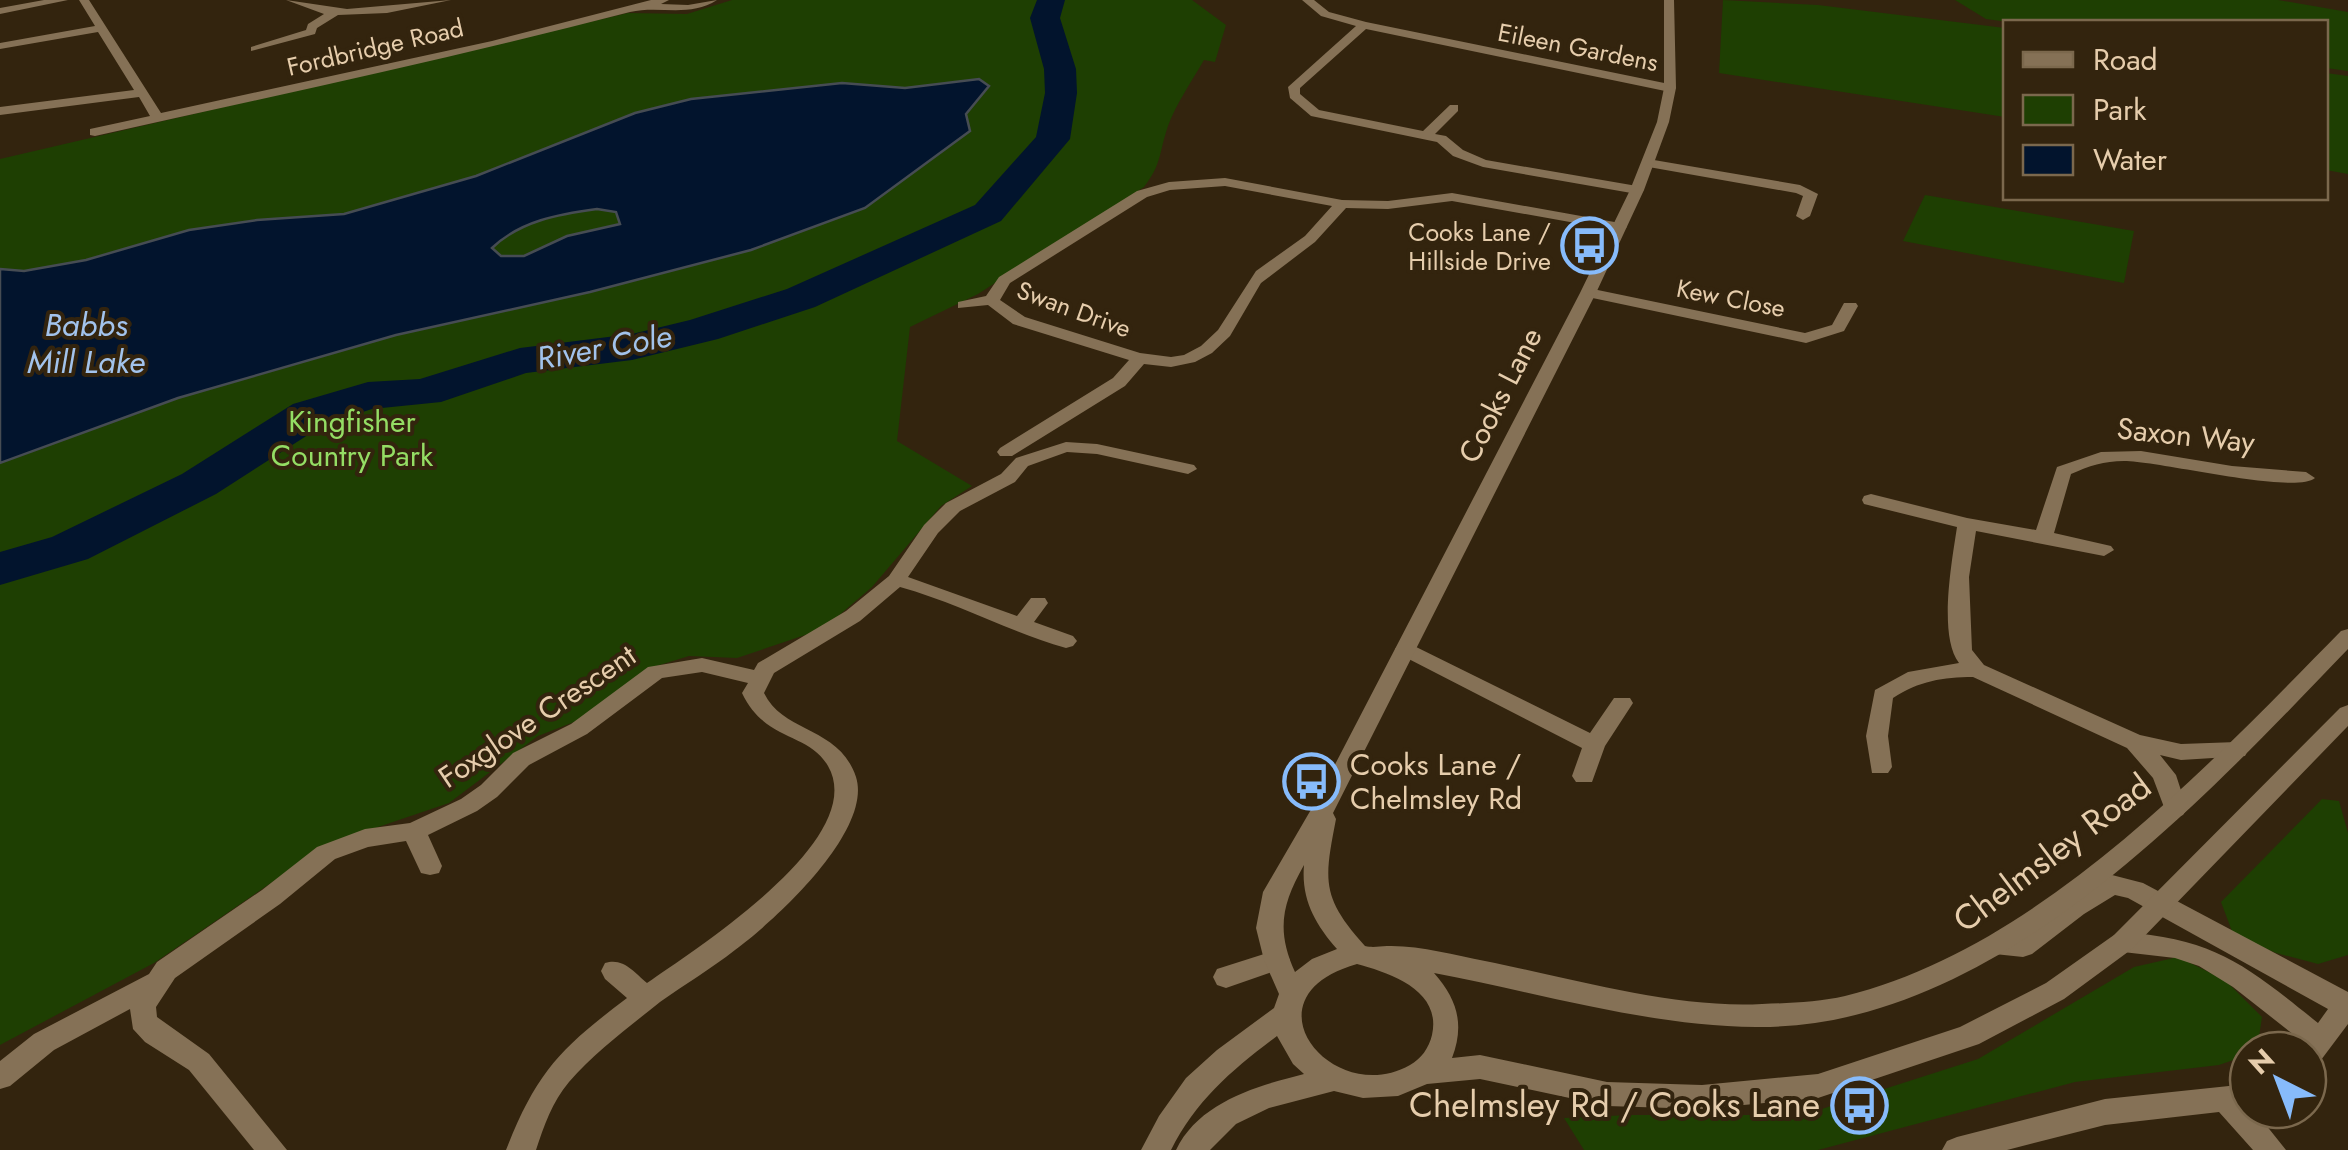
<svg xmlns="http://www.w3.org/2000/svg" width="2348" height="1150" viewBox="0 0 2348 1150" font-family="Jost,sans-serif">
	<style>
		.green { fill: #1e3f02 }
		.water { fill: #02142d; stroke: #464c53; stroke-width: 2.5; fill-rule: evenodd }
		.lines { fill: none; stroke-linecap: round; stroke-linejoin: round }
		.river { fill: #02142d; fill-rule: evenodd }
		.minor { fill: #857156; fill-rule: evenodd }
		.tertiary { fill: #857156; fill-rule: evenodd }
		.labels { text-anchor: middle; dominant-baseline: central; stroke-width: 8; stroke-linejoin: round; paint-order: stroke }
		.far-street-label { font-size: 25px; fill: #e6cdac; stroke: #33240e }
		.far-poi-label { font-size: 25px; fill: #e6cdac; stroke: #33240e; text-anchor: end }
		.street-label { font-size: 30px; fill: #e6cdac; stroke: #33240e }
		.park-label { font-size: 30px; fill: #94dd64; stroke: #33240e }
		.poi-label { font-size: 30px; fill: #e6cdac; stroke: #33240e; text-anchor: start }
		.water-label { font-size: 32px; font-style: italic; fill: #a2c3ec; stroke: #33240e }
		.near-street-label { font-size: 35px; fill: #e6cdac; stroke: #33240e }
		.near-poi-label { font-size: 35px; fill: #e6cdac; stroke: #33240e; text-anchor: end }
	</style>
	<rect width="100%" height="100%" fill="#33240e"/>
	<!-- green -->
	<g class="green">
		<path d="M732 0H1192L1226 25 1215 62 1204 60C1192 81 1176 104 1168 126 1159 152 1162 164 1144 187L978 294 910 327 897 441 972 486 941 506 872 587 823 629 737 658 689 656 650 668 579 720 538 736 449 803 328 844 154 963 0 1045V159L628 13 687 14Z"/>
		<path d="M1723 0 1818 5 2005 28V117L1719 73Z"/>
		<path d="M1955 0H2278L2348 12V71L2326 68V22H2008L1986 19Z"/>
		<path d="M2326 73 2348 76V174L2326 170Z"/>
		<path d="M1925 195 2134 231 2124 283 1903 241Z"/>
		<path d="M2322 799 2339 801 2348 833V955L2318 964 2276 953 2233 934 2221 902Z"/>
		<path d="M2178 957 2225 980 2262 1017 2257 1050H2248V1055L2219 1065 2075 1082 1818 1150H1584L1564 1118 1630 1115H1803L1978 1059 2134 967Z"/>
	</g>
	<!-- water -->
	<path class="water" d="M979 79 989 86 966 114 970 131 865 208 751 250 590 292 396 335 178 398 0 463V269L24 271 86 260 189 230 257 220 344 214 476 176 635 113 691 99 842 83 905 88ZM597 209 616 212 620 224 567 236 524 256H501L492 248C520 221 559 214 597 209Z"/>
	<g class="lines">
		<!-- river -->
		<path class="river" d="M1037 0H1065L1060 18 1076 69 1077 93 1070 139 1001 221 815 307 718 339 632 360 526 373 441 402 372 409 325 424 216 494 88 559 0 585V552L52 537 182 474 293 404 368 382 420 379 520 348 632 334 690 320 787 289 975 205 1036 137 1045 93 1044 69 1030 18Z"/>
		<!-- minor -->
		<g class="minor">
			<path d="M44 0H68L0 14V8Z"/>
			<path d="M79 0H89L161 113 492 41 651 0H669L661 4 688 5 717 0C689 18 659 5 630 12 453 58 274 96 95 136L90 135V129L150 116 139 97 0 115V107L134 90 98 32 0 49V43L95 26Z"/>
			<path d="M286 0 347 9 451 0 387 13 338 15 317 28 315 34 251 51V47L306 30 308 24 324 14Z"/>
			<path d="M1302 0H1314L1329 12 1366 22 1674 85 1676 88 1670 92 1366 29 1300 88V94L1319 110 1423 131 1450 105H1458V111L1435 134 1446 136 1463 150 1486 160 1637 186 1644 190 1637 194 1483 167 1453 156 1437 142 1311 116 1290 98 1288 87 1356 26 1321 16Z"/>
			<path d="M1648 159 1800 185 1818 194 1810 216 1803 220 1796 216 1803 196 1796 193 1643 166V160Z"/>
			<path d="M1225 178 1342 200 1388 201 1452 193 1620 223 1627 227 1620 231 1452 201 1388 209 1346 208 1315 242 1261 283 1230 336 1212 353 1195 362 1171 367 1144 364 1125 386 1012 456H1000L997 452 1000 448 1113 378 1129 360 1013 324 988 305 958 308V302L986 296 999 277 1137 191 1169 182ZM1225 186 1332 206 1305 236 1256 271 1218 330 1201 346 1184 355 1171 357 1140 353 1025 317 1000 300 1010 283 1147 197 1170 190Z"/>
			<path d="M1588 288 1805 333 1832 325 1844 303H1856L1858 306 1844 331 1806 343 1583 296V290Z"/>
			<path d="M1066 442 1097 444 1194 465 1197 469 1188 474 1097 454 1067 452 1028 466 1015 482 960 511 938 533 908 577 1017 616 1031 598H1045L1048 603 1034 622 1073 636 1077 641 1073 646 1066 648C1009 632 958 603 900 587L860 621 774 673 764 693C784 734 839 726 856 777 873 831 775 921 735 950 711 969 685 984 660 1002 629 1027 595 1052 569 1082 552 1102 544 1126 536 1150H506C537 1071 561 1048 627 998L605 979 601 971 605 963C623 957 634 972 647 983 695 949 870 839 828 766 809 732 765 742 742 693L748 683 702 672 662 678 587 734 529 765 497 797 477 811 428 835 442 866 439 873 430 875 421 873 406 841 368 847 335 859 280 904 175 978 156 1007 157 1017 209 1054 287 1150H254L189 1070 145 1042 133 1029 130 1009 54 1050 10 1086 0 1089V1061L34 1034 149 974 157 962 262 890 317 847 365 829 410 823 461 799 481 785 513 753 571 724 648 667 702 658 754 670 758 663 846 611 889 576 924 525 946 503 1001 474 1016 458Z"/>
			<path d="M2141 451 2232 466 2306 472 2315 478C2294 495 2160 461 2124 461 2104 461 2089 466 2071 474L2054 533 2111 546 2114 550 2104 556 1976 531 1969 577 1972 650 1984 665 2140 735 2181 744 2237 742 2245 744 2248 750 2245 756 2181 760 2160 755 2176 775 2187 809 2183 815 2175 818 2167 815 2153 778 2127 748 1973 677C1943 677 1919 681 1893 698L1888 736 1892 767 1888 773H1872L1866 736 1875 690 1908 672 1959 663C1938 636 1952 561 1957 527L1864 504 1862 500 1864 496 1871 494 1967 518 2036 530 2057 467 2101 452Z"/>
			<path d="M1406 642 1590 733 1614 698H1630L1633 703 1605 746 1592 782H1576L1572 776 1582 748 1399 654 1395 649 1399 644Z"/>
			<path d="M2112 875 2143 883 2348 992V1024L2318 1064 2308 1068V1050H2297L2303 1042 2233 987 2199 966 2175 958 2123 952 2114 949 2110 942 2114 935 2123 932C2216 939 2247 966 2318 1023L2328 1009 2128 898 2115 895 2084 914 2032 954 2023 957 1985 953 1981 946 1985 939 2018 937 2066 900Z"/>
			<path d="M1277 950 1286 953 1290 960 1286 967 1226 988 1217 985 1213 977 1217 969Z"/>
			<path d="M2248 1084V1110H2254L2286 1150H2253L2219 1112 2105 1125 2007 1150H1942L1947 1141 1957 1137 2105 1099Z"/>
		</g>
		<!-- tertiary -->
		<path class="tertiary" d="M1664 0H1674L1676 88 1669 122 1644 190 1596 293 1333 813 1336 819C1324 881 1321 897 1365 946 1374 948 1379 946 1387 946 1419 945 1454 955 1485 961 1570 978 1675 1009 1762 1004 1789 1003 1819 1002 1845 996 2037 949 2206 768 2341 631L2348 629V649C2198 805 1991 1030 1756 1027 1647 1026 1540 993 1434 973 1457 999 1465 1024 1452 1058L1480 1055 1607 1082 1702 1085 1818 1074 1960 1027 2046 983 2114 935 2340 708 2348 705V726L2132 949 2064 999 1979 1044 1818 1098 1702 1109 1607 1106 1480 1079 1427 1084 1398 1096 1363 1098 1334 1091 1269 1108 1236 1124 1210 1150H1176C1199 1102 1257 1086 1304 1074L1293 1064 1277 1036C1233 1069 1196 1100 1171 1150H1141L1159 1116 1186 1078 1217 1050 1274 1008 1279 994 1264 960 1256 928 1263 892 1316 801 1580 293 1630 190 1657 122 1664 88ZM1304 865C1301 899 1315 924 1337 949L1312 959 1295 972C1276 930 1282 904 1304 865ZM1357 964C1390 973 1442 990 1432 1035 1429 1048 1421 1059 1410 1065 1333 1109 1240 997 1357 964Z"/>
	</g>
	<!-- icons -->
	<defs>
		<symbol id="bus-ring" viewBox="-11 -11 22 22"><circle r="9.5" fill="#33240e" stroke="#87bbfb" stroke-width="1.5"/><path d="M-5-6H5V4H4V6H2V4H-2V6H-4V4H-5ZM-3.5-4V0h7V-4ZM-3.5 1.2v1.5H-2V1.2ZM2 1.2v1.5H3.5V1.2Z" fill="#87bbfb"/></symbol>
	</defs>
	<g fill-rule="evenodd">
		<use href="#bus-ring" x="1558" y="214" width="63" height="63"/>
		<use href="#bus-ring" x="1280" y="750" width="63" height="63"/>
		<use href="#bus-ring" x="1828" y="1074" width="63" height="63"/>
	</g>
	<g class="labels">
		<!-- far-street labels -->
		<g class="far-street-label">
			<text transform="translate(375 47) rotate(-13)">Fordbridge Road</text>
			<text transform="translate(1578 47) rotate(11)">Eileen Gardens</text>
			<text transform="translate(1731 298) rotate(11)">Kew Close</text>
			<text transform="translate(1074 309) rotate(20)">Swan Drive</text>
		</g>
		<!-- far-poi labels -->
		<g class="far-poi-label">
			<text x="1551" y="232">Cooks Lane /<tspan x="1551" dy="29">Hillside Drive</tspan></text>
		</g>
		<!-- street labels -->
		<g class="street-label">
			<text transform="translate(1500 395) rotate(-63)">Cooks Lane</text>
			<text transform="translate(2186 435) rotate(6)">Saxon Way</text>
			<text transform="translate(537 716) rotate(-34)">Foxglove Crescent</text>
		</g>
		<!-- park labels -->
		<g class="park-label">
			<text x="352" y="421">Kingfisher<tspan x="352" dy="34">Country Park</tspan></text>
		</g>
		<!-- poi labels -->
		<g class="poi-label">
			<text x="1350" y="764">Cooks Lane /<tspan x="1350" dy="34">Chelmsley Rd</tspan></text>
		</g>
		<!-- water labels -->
		<g class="water-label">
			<text x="86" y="325">Babbs<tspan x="86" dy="37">Mill Lake</tspan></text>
			<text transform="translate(604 347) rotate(-10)">River Cole</text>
		</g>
		<!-- near-street labels -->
		<g class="near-street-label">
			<text transform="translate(2052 853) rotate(-37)">Chelmsley Road</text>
		</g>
		<!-- near-poi labels -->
		<g class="near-poi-label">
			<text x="1820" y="1105">Chelmsley Rd / Cooks Lane</text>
		</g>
	</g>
	<!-- legend -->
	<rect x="2003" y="20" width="325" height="180" fill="#33240e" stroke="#7b684d" stroke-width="2.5"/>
	<rect x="2023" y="52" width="50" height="15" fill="#857156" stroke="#7b684d" stroke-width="2.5"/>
	<text x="2093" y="70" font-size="30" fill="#e6cdac">Road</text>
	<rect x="2023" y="95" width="50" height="30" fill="#1e3f02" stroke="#7b684d" stroke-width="2.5"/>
	<text x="2093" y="120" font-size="30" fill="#e6cdac">Park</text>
	<rect x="2023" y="145" width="50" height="30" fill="#02142d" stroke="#7b684d" stroke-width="2.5"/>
	<text x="2093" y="170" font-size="30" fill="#e6cdac">Water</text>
	<!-- north arrow -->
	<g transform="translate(2278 1080) rotate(318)"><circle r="48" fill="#33240e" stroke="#7b684d" stroke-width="2.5"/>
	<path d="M0-8L18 38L0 25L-18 38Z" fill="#87bbfb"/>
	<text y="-15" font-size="28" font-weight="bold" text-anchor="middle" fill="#e6cdac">N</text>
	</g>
</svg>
